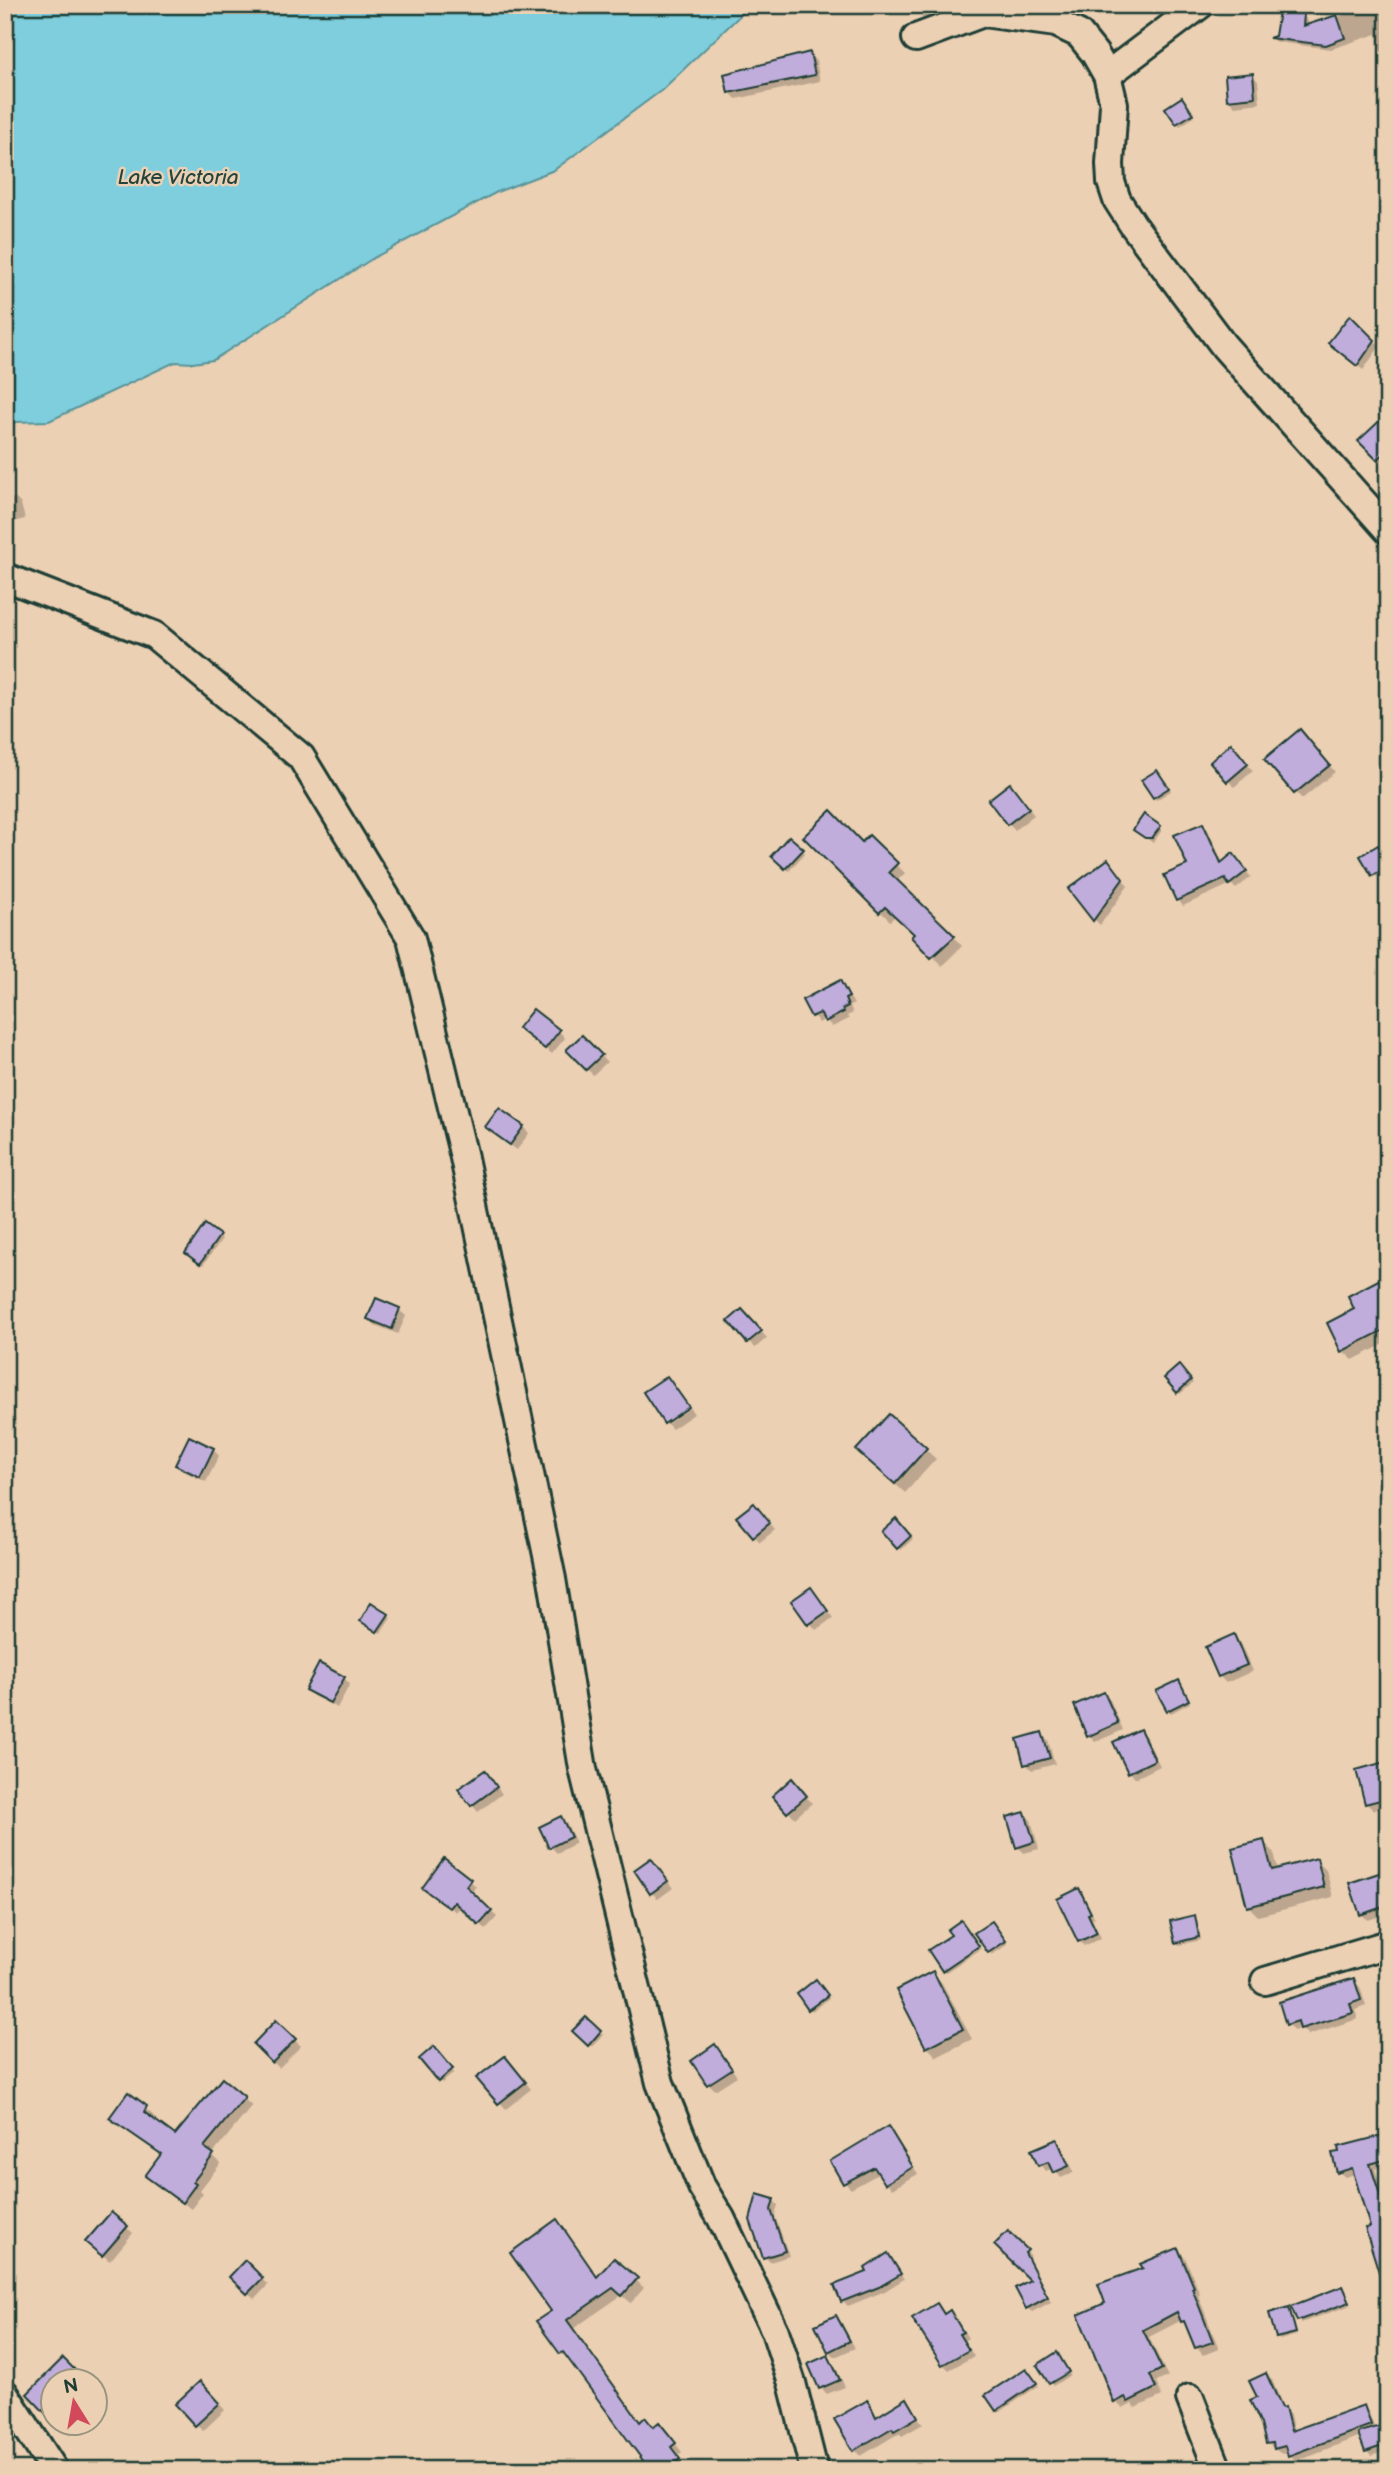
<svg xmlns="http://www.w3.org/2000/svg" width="1393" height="2475" viewBox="0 0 1393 2475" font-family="'Balsamiq Sans',sans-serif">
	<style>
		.water { fill: #7fcedd; stroke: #599499; stroke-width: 2 }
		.shadow { fill: #0003 }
		.building { fill: #c0addc; stroke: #1f3d34; stroke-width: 2 }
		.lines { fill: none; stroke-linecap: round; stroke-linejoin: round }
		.street-casing { stroke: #1f3d34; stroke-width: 32 }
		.street { stroke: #ecd0b3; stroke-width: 26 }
		.labels { text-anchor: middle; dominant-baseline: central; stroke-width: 5; stroke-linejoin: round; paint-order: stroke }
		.water-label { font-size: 21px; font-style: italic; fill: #24443c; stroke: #ecd0b3 }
	</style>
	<rect width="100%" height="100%" fill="#ecd0b3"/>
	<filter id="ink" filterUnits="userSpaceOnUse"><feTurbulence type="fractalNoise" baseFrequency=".0143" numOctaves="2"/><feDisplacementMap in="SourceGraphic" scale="14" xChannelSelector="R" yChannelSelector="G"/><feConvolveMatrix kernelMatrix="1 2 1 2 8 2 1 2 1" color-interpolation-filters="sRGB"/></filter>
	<g filter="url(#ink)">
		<!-- water -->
		<path class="water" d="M5 5H751L662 90 554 170 497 192 375 257 213 360 193 363 175 362 49 421 15 422 5 429Z"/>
		<!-- shadow -->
		<g class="shadow">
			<path d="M916 5H969L927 22 920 16Z"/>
			<path d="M1363 5H1388V55H1385L1380 50 1377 34 1331 49 1276 42 1272 39 1303 16 1308 21V27L1364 8Z"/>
			<path d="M809 54 816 61 820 81 736 99 730 92Z"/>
			<path d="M1252 75 1258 81 1260 103 1235 106 1229 99Z"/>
			<path d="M1184 102 1194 117 1180 126 1177 123Z"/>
			<path d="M1350 318 1380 346 1363 370 1336 348Z"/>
			<path d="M1388 416V462L1384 465 1361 441Z"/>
			<path d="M15 498 21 504 25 519 5 524V500Z"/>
			<path d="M1306 738 1335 772 1302 799 1267 759Z"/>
			<path d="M1237 752 1253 771 1234 787 1228 780Z"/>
			<path d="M1160 774 1171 791 1156 800 1154 797Z"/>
			<path d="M1010 785 1034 815 1015 830 1008 824Z"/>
			<path d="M1203 825 1208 830 1223 863 1238 861 1251 877 1236 889 1231 884 1183 906 1178 900 1167 876 1189 866Z"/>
			<path d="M1159 828 1162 830 1153 843 1138 832Z"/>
			<path d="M806 837 862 844 869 838 905 873 896 882 930 912 962 946 942 966 914 937 916 934 896 915 890 921Z"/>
			<path d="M789 839 805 853 789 871 773 856Z"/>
			<path d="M1388 861V870L1376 877 1373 874Z"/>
			<path d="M1114 867 1128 886 1100 925 1094 919Z"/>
			<path d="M840 982 854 1004 850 1006 853 1013 847 1016 849 1019 832 1027 825 1019 819 1023 804 1001Z"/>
			<path d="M520 1028 559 1031 565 1038 552 1054Z"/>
			<path d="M582 1037 607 1062 593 1075 568 1050Z"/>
			<path d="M523 1127 529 1133 517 1150 494 1133Z"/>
			<path d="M205 1227 222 1239 203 1265 189 1256Z"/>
			<path d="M1388 1277V1342L1353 1360 1343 1351 1357 1310Z"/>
			<path d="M399 1310 406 1316 398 1334 375 1325 369 1318Z"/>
			<path d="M749 1318 767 1338 755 1348 731 1322Z"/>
			<path d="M1178 1368 1193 1383 1180 1394 1166 1378Z"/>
			<path d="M690 1408 694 1414 672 1429 667 1424Z"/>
			<path d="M889 1416 936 1459 905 1493 869 1460Z"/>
			<path d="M213 1449 219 1456 206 1482 183 1471 177 1465Z"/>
			<path d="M760 1511 775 1530 760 1542 754 1536Z"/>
			<path d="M896 1520 913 1539 901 1550 884 1531Z"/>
			<path d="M811 1589 833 1618 816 1630 793 1601Z"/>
			<path d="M388 1615 391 1618 381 1633 364 1623Z"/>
			<path d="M1234 1636 1240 1643 1253 1671 1226 1683 1219 1676Z"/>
			<path d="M344 1678 350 1684 337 1708 313 1696 307 1689Z"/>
			<path d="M1181 1684 1190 1703 1171 1713 1168 1710Z"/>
			<path d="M1103 1694 1110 1700 1123 1730 1095 1742 1089 1736Z"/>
			<path d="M1139 1731 1146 1737 1160 1766 1136 1778 1129 1772Z"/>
			<path d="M1041 1734 1048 1740 1055 1764 1032 1770 1026 1764Z"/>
			<path d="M1388 1763V1806L1373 1810 1367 1804Z"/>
			<path d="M491 1779 502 1794 478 1812 472 1805Z"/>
			<path d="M798 1787 812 1803 795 1818 775 1796Z"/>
			<path d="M1025 1814 1031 1820 1039 1849 1024 1853 1018 1847Z"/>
			<path d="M561 1818 567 1824 576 1843 557 1853 551 1847Z"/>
			<path d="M1264 1842 1274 1852 1278 1870 1316 1860 1326 1870 1333 1897 1258 1916 1248 1906Z"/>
			<path d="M651 1860 673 1888 658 1899 652 1893Z"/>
			<path d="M445 1861 476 1886 471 1893 497 1917 486 1929 460 1906 456 1912 430 1893Z"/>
			<path d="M1388 1872V1914L1368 1920 1361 1914Z"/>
			<path d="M1078 1890 1095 1918 1092 1919 1101 1938 1084 1946 1079 1941Z"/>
			<path d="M1194 1917 1197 1920 1201 1940 1179 1945 1177 1942Z"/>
			<path d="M964 1925 981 1949 946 1972 943 1970 953 1936Z"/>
			<path d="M994 1925 1008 1944 992 1955 976 1933Z"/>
			<path d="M933 1973 942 1983 972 2039 937 2057 927 2047Z"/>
			<path d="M1353 1980 1360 1987 1366 2006 1355 2010 1358 2019 1308 2035 1301 2028 1294 2031 1288 2024Z"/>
			<path d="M819 1984 829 1998 812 2011 810 2008Z"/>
			<path d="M586 2019 603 2035 592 2047 575 2031Z"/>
			<path d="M276 2022 301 2046 279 2068 255 2044Z"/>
			<path d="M715 2047 737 2076 715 2090 709 2084Z"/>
			<path d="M434 2049 454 2073 442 2083 422 2059Z"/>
			<path d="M511 2064 531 2089 506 2109 479 2079Z"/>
			<path d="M223 2081 252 2106 212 2155 221 2163 200 2190 203 2193 191 2209 148 2176 162 2155 112 2117 128 2094 154 2116 151 2120 175 2137Z"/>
			<path d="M888 2128 918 2174 892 2189 880 2173 851 2189 845 2183 833 2161Z"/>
			<path d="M1388 2136V2166L1375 2169 1388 2210V2261L1372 2228 1356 2174 1345 2177 1339 2172Z"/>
			<path d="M1056 2141 1063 2148 1074 2172 1061 2178 1053 2168 1046 2171 1040 2165Z"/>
			<path d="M773 2200 778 2205 775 2216 789 2256 770 2262 765 2257 752 2220Z"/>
			<path d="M126 2227 133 2233 110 2261 94 2248Z"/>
			<path d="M564 2230 599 2278 636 2280 644 2288 631 2303 622 2295 573 2329 641 2423 667 2433 682 2452 677 2456 687 2468 684 2470H652L571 2360 561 2353 553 2311Z"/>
			<path d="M1008 2234 1031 2256 1028 2258 1051 2302 1032 2312 1027 2308 1033 2280Z"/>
			<path d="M1178 2250 1185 2257 1200 2294 1198 2295 1219 2349 1203 2355 1196 2347 1188 2327 1182 2320 1149 2337 1168 2377 1156 2382 1162 2396 1136 2408 1132 2404 1123 2409 1116 2402 1107 2304 1146 2269Z"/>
			<path d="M888 2256 904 2279 885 2291 848 2306 843 2301Z"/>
			<path d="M245 2263 268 2285 255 2299 231 2277Z"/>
			<path d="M1343 2288 1351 2305 1301 2323 1299 2320Z"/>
			<path d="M937 2305 946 2315 950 2312 956 2319 968 2338 964 2341 974 2356 949 2370 943 2364Z"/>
			<path d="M1288 2309 1297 2335 1280 2340 1277 2337Z"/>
			<path d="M836 2317 842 2323 855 2348 835 2357 829 2351Z"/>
			<path d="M828 2357 834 2364 845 2387 827 2394 821 2388Z"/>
			<path d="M1059 2357 1070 2375 1053 2386 1039 2366Z"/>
			<path d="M1028 2372 1038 2386 1000 2412 997 2410Z"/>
			<path d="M1266 2375 1272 2380 1285 2411 1290 2415 1294 2432 1363 2407 1369 2413 1375 2429 1388 2425V2465L1383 2452 1371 2456 1366 2451 1361 2436 1295 2461 1289 2452 1282 2454 1274 2449 1268 2443 1259 2398Z"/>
			<path d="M200 2383 225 2410 203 2431 177 2404Z"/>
			<path d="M94 2391 104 2401 94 2411Z"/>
			<path d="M906 2401 923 2424 902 2436 899 2433 861 2456 855 2450 837 2420 868 2403 878 2418Z"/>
			<path d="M57 2422H83L70 2435Z"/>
			<path d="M105 2461 114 2470H96Z"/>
		</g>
		<!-- building -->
		<g class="building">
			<path d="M1279 11 1304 14 1303 26 1337 15 1345 38 1326 45 1269 38 1275 36Z"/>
			<path d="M810 52 815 75 728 93 724 74Z"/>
			<path d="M1253 73 1255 97 1227 100 1225 76Z"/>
			<path d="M1182 97 1193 114 1176 124 1165 108Z"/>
			<path d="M1350 315 1375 340 1357 366 1328 343Z"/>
			<path d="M1388 413V450L1377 460 1358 441Z"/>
			<path d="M1300 729 1330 765 1294 794 1264 759Z"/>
			<path d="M1231 743 1248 764 1227 782 1210 762Z"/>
			<path d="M1157 770 1169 788 1153 798 1141 780Z"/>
			<path d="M1010 783 1029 808 1007 825 988 800Z"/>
			<path d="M831 810 862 842 869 835 898 863 889 872 955 936 931 958 911 937 914 934 885 907 879 913 803 837Z"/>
			<path d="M1144 814 1161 826 1152 838H1145L1133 830Z"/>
			<path d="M1203 823 1221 863 1233 853 1247 871 1229 885 1225 879 1176 901 1164 875 1187 865 1174 835Z"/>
			<path d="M789 836 804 849 785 869 771 856Z"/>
			<path d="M1378 845 1388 860V866L1372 876 1360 856Z"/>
			<path d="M1108 859 1123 879 1093 921 1068 889Z"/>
			<path d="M840 980 849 997 845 999 848 1006 842 1009 844 1012 825 1022 820 1013 811 1017 802 1000Z"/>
			<path d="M533 1009 560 1030 545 1049 518 1028Z"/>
			<path d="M582 1035 602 1055 586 1070 566 1050Z"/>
			<path d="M499 1108 524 1126 510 1145 485 1127Z"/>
			<path d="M205 1224 220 1235 200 1264 185 1253Z"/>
			<path d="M1388 1275V1328L1341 1352 1327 1323 1354 1309 1348 1296Z"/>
			<path d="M376 1298 400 1308 392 1329 367 1319Z"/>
			<path d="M742 1309 762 1331 747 1343 728 1321Z"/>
			<path d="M1179 1365 1191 1380 1177 1393 1164 1378Z"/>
			<path d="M667 1376 689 1407 664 1424 643 1392Z"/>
			<path d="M889 1414 927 1448 895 1484 856 1450Z"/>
			<path d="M189 1436 214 1448 200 1477 175 1465Z"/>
			<path d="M754 1503 770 1523 753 1537 736 1517Z"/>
			<path d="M896 1518 911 1536 897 1549 881 1531Z"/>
			<path d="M811 1587 828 1611 808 1625 791 1601Z"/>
			<path d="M371 1602 389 1614 377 1632 360 1621Z"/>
			<path d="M1234 1634 1247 1665 1218 1677 1205 1647Z"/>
			<path d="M319 1663 345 1677 330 1703 305 1690Z"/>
			<path d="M1179 1680 1189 1700 1167 1711 1156 1691Z"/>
			<path d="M1104 1692 1118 1723 1087 1737 1074 1705Z"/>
			<path d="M1140 1729 1155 1760 1128 1773 1113 1742Z"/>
			<path d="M1042 1732 1050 1758 1024 1765 1017 1739Z"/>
			<path d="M1388 1761V1798L1365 1804 1356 1770Z"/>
			<path d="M485 1770 497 1787 471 1806 458 1789Z"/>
			<path d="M792 1778 807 1796 787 1813 772 1796Z"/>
			<path d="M1025 1812 1034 1842 1016 1848 1007 1817Z"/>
			<path d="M561 1816 571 1837 549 1848 539 1827Z"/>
			<path d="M1264 1840 1272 1870 1317 1858 1324 1887 1247 1907 1232 1848Z"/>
			<path d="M444 1858 471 1879 466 1886 492 1911 479 1925 454 1902 449 1908 422 1888Z"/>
			<path d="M651 1858 668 1881 650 1894 634 1870Z"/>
			<path d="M1388 1870V1905L1360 1915 1349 1883Z"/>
			<path d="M1079 1888 1091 1913 1088 1914 1097 1933 1078 1942 1057 1899Z"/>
			<path d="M1195 1915 1199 1937 1175 1943 1170 1921Z"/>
			<path d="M961 1920 979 1946 942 1971 928 1950 951 1935 947 1930Z"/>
			<path d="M992 1921 1006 1941 988 1953 974 1933Z"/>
			<path d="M933 1971 963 2029 926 2048 896 1990Z"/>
			<path d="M1354 1978 1361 2000 1350 2004 1353 2013 1300 2029 1298 2021 1286 2025 1279 2002Z"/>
			<path d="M816 1979 828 1995 808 2010 797 1994Z"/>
			<path d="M586 2017 601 2031 588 2046 572 2031Z"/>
			<path d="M276 2020 296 2039 272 2063 253 2044Z"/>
			<path d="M715 2044 732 2069 707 2085 691 2061Z"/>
			<path d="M434 2046 453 2069 438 2082 419 2059Z"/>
			<path d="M505 2056 526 2082 498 2104 476 2078Z"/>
			<path d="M222 2078 245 2097 204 2147 214 2154 193 2182 196 2184 182 2203 145 2176 161 2154 109 2118 128 2092 147 2106 144 2112 175 2135Z"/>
			<path d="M888 2126 913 2167 885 2184 874 2167 843 2184 830 2161Z"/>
			<path d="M1388 2134V2159L1370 2164 1388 2219V2287L1384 2288 1365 2228 1370 2227 1352 2168 1337 2173 1332 2153 1339 2152 1338 2147Z"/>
			<path d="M1057 2139 1069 2166 1053 2173 1048 2162 1038 2166 1031 2150Z"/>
			<path d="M757 2194 774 2199 771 2210 785 2251 763 2258 750 2220Z"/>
			<path d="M111 2212 128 2226 102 2256 85 2242Z"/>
			<path d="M557 2219 597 2277 614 2258 638 2278 622 2296 613 2288 567 2320 640 2422 645 2417 653 2427 659 2422 676 2443 671 2447 680 2459 666 2470H650L563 2352 560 2354 536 2321 551 2311 510 2253Z"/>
			<path d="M1008 2231 1028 2250 1025 2253 1048 2297 1026 2309 1015 2288 1030 2280 994 2245Z"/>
			<path d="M1178 2248 1194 2287 1192 2288 1213 2342 1195 2348 1184 2321 1181 2322 1177 2312 1143 2330 1162 2369 1150 2375 1156 2388 1128 2402 1125 2397 1114 2403 1078 2315 1105 2303 1098 2284 1143 2268 1140 2264Z"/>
			<path d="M888 2253 901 2274 879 2287 841 2302 834 2285 867 2272 865 2268Z"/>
			<path d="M245 2260 263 2278 247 2294 229 2277Z"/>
			<path d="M1343 2286 1350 2302 1297 2321 1291 2306Z"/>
			<path d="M937 2303 944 2314 950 2310 963 2332 959 2334 969 2350 942 2365 912 2318Z"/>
			<path d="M1289 2307 1296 2333 1276 2338 1269 2313Z"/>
			<path d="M836 2315 850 2341 828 2352 815 2325Z"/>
			<path d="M1057 2352 1069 2372 1049 2384 1037 2365Z"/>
			<path d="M828 2355 840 2380 819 2389 808 2364Z"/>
			<path d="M63 2358 86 2381H52V2420L27 2394Z"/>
			<path d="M1026 2368 1037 2383 996 2411 985 2395Z"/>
			<path d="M1266 2373 1282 2408 1285 2407 1291 2431 1364 2405 1371 2425 1288 2456 1285 2446 1274 2449 1273 2443 1266 2444 1261 2424 1250 2400 1257 2397 1249 2381Z"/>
			<path d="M200 2381 220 2403 195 2426 175 2404Z"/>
			<path d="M907 2398 918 2417 894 2431 892 2428 853 2451 834 2419 868 2400 876 2417Z"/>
			<path d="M1383 2425 1388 2444 1365 2452 1358 2433Z"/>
		</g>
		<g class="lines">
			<defs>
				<g id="street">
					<path d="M916 38 983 13 1056 23 1079 34 1095 54 1107 75 1114 104 1110 164 1111 182 1117 200 1133 225 1224 346 1388 530"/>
					<path d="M1107 75 1200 5"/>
					<path d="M5 577 154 635 301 757 411 938 463 1153 552 1579 583 1769 660 2083 702 2187 721 2218 775 2331 792 2383 814 2470"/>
					<path d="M1265 1981 1388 1944"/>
					<path d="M5 2394 54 2470"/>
					<path d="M1190 2398 1218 2470"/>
				</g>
			</defs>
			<!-- street casing -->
			<use href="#street" class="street-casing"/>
			<!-- street -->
			<use href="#street" class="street"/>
		</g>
	</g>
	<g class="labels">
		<!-- water labels -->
		<g class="water-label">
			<text x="178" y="177">Lake Victoria</text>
		</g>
	</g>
	<!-- margin -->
	<rect width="1393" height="2475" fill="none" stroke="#ecd0b3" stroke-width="28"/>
	<rect x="14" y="14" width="1365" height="2447" fill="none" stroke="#1f3d34" stroke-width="2.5" filter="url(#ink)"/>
	<!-- north arrow -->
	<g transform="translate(74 2402) rotate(349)"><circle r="33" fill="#ecd0b3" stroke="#9a9580" stroke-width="2"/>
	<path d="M0-5L12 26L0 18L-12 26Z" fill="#d1495b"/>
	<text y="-10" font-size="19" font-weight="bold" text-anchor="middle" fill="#1f3d34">N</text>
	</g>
</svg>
